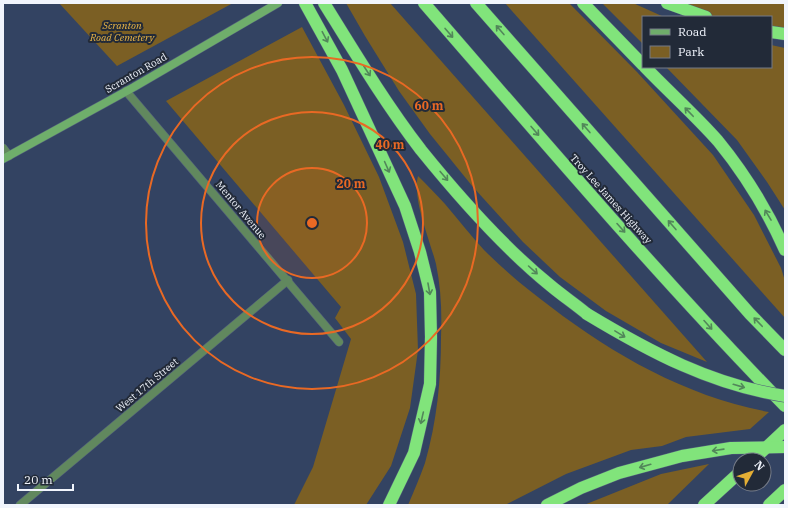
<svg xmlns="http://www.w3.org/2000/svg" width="788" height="508" viewBox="0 0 788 508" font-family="'IBM Plex Serif',serif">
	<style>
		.green { fill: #7b5f24 }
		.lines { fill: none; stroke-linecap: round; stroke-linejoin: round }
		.street-casing { stroke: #515f7b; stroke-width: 9 }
		.secondary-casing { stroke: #515f7b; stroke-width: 9 }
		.highway-casing { stroke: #515f7b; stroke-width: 13 }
		.street { stroke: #61885e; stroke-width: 8 }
		.secondary { stroke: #6fae6b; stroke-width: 8 }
		.highway { stroke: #81e47b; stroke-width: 12 }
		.highway-bridge-casing { stroke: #515f7b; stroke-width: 13; stroke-linecap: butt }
		.highway-bridge { stroke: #81e47b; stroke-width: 12 }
		.oneway { stroke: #52875a }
		.ring { fill: none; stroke: #e96924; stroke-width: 2 }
		.labels { text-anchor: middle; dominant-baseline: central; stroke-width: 4; stroke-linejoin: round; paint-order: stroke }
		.park-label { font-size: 10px; font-style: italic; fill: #ecb746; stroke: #222a38 }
		.street-label { font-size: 10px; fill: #f1f5fd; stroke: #222a38 }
		.centre { fill: #e96924; stroke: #222a38; stroke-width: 2 }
		.ring-label { font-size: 12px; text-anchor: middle; font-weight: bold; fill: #e96924; stroke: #222a38; stroke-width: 4; stroke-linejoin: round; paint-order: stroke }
	</style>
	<rect width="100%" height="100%" fill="#334362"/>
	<!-- green -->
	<g class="green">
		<path d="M59 3H233L117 66Z"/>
		<path d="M346 3H390L707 362 661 343 606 311 560 277 523 242 473 187 430 134 399 91 365 36Z"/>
		<path d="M505 3H569L637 72 713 155 754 215 781 268 785 281V318Z"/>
		<path d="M602 3H633L664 17H643V44Z"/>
		<path d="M667 3H785V34L771 32V17H706Z"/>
		<path d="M302 27 344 105 379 177 403 242 416 294 418 350 410 408 391 466 366 505H294L313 467 351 339 335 318 341 307 166 101Z"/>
		<path d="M771 45 785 48V210L767 182 737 140 666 67H771Z"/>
		<path d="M418 176C427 185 436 194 445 204 458 219 470 235 484 250 505 271 527 289 551 307 615 356 688 397 769 412L750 429 686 437 662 446 631 450 566 474 505 505H408C414 491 420 477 425 463 437 421 441 380 441 337 442 313 441 288 436 264 430 240 412 199 418 176Z"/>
		<path d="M709 464 667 505H584L661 474Z"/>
	</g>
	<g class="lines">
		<defs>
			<g id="street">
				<path d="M126 91 339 342"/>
				<path d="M3 148 9 156"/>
				<path d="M20 505 288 280"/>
			</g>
			<path id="secondary" d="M3 159 134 87 278 3"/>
			<g id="highway">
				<path d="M305 3 342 70 405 206 420 252 430 292 431 337 430 384 414 453 389 505"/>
				<path d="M324 3C355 53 385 103 421 150 459 197 504 248 551 286 563 296 575 304 587 314"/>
				<path d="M424 3C542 139 659 277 785 406"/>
				<path d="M476 3 750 314 785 350"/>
				<path d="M583 3 643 65"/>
				<path d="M667 3 706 17"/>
				<path d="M771 32 785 34"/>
				<path d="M645 67C669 92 695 115 718 141 745 174 768 212 785 250"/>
				<path d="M753 460 785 430"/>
				<path d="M547 505 581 488 619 473 682 456 731 448 785 447"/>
				<path d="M704 505 740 472"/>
				<path d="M769 505 785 490"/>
			</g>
		</defs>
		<!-- street casing -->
		<use href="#street" class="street-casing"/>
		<!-- secondary casing -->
		<use href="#secondary" class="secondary-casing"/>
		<!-- highway casing -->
		<use href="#highway" class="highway-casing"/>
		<!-- street -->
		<use href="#street" class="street"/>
		<!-- secondary -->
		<use href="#secondary" class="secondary"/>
		<!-- highway -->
		<use href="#highway" class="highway"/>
		<defs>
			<path id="highway-bridge" d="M587 314C650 352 712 385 785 396"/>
		</defs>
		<!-- highway-bridge casing -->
		<use href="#highway-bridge" class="highway-bridge-casing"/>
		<!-- highway-bridge -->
		<use href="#highway-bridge" class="highway-bridge"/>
	</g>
	<!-- one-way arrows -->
	<defs><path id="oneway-shaft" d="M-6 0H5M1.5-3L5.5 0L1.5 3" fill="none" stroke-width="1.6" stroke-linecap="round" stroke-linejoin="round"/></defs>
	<g class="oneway">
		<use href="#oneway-shaft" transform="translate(500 30) rotate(-131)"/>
		<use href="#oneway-shaft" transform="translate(449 33) rotate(49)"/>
		<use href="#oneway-shaft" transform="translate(325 37) rotate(62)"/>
		<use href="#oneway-shaft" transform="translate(367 71) rotate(57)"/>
		<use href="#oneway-shaft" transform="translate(689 112) rotate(-134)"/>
		<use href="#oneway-shaft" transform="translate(586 128) rotate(-131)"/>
		<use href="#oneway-shaft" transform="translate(535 131) rotate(49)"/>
		<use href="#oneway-shaft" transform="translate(387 167) rotate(66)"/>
		<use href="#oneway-shaft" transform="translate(444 176) rotate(50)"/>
		<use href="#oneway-shaft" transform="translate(768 215) rotate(-121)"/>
		<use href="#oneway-shaft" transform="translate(672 225) rotate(-131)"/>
		<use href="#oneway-shaft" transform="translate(621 228) rotate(48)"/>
		<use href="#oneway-shaft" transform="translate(533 270) rotate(42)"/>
		<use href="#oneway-shaft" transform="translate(429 289) rotate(80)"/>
		<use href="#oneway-shaft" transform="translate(758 322) rotate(-134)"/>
		<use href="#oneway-shaft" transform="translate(708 325) rotate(48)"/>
		<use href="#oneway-shaft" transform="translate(620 334) rotate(31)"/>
		<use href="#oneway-shaft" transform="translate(739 386) rotate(16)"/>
		<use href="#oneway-shaft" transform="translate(422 418) rotate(103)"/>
		<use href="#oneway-shaft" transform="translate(718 450) rotate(172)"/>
		<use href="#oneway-shaft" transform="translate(645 466) rotate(164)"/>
	</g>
	<!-- distance rings -->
	<circle cx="312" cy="223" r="55" fill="#e96924" fill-opacity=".12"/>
	<g class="ring">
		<circle cx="312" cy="223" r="55"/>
		<circle cx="312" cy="223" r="111"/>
		<circle cx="312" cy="223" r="166"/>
	</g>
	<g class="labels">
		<!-- park labels -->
		<g class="park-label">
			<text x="122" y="25">Scranton<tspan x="122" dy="12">Road Cemetery</tspan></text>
		</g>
		<!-- street labels -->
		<g class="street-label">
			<text transform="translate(136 73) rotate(-30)">Scranton Road</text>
			<text transform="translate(611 199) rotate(48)">Troy Lee James Highway</text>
			<text transform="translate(241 210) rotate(50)">Mentor Avenue</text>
			<text transform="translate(147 385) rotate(-40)">West 17th Street</text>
		</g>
	</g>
	<circle cx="312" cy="223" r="6" class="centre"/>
	<g class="ring-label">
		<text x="429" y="110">60 m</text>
		<text x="390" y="149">40 m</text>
		<text x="351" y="188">20 m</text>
	</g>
	<!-- border -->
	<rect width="788" height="508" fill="none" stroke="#f1f5fd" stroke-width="8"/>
	<!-- legend -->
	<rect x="642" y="16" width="130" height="52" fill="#222a38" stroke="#757b87"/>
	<rect x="650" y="29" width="20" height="6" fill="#6fae6b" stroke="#757b87"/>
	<text x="678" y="36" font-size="12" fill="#f1f5fd">Road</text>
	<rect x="650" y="46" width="20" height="12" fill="#7b5f24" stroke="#757b87"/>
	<text x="678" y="56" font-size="12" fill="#f1f5fd">Park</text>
	<!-- north arrow -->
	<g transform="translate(752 472) rotate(50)"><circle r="19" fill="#222a38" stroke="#757b87"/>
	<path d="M0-3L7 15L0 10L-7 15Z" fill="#e4ae35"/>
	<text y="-6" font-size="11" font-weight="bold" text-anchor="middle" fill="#f1f5fd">N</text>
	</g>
	<!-- scale -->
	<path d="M18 484v6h55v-6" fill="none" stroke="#f1f5fd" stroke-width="2"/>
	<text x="24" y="484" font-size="12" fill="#f1f5fd" stroke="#222a38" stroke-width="3" paint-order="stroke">20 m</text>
</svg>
